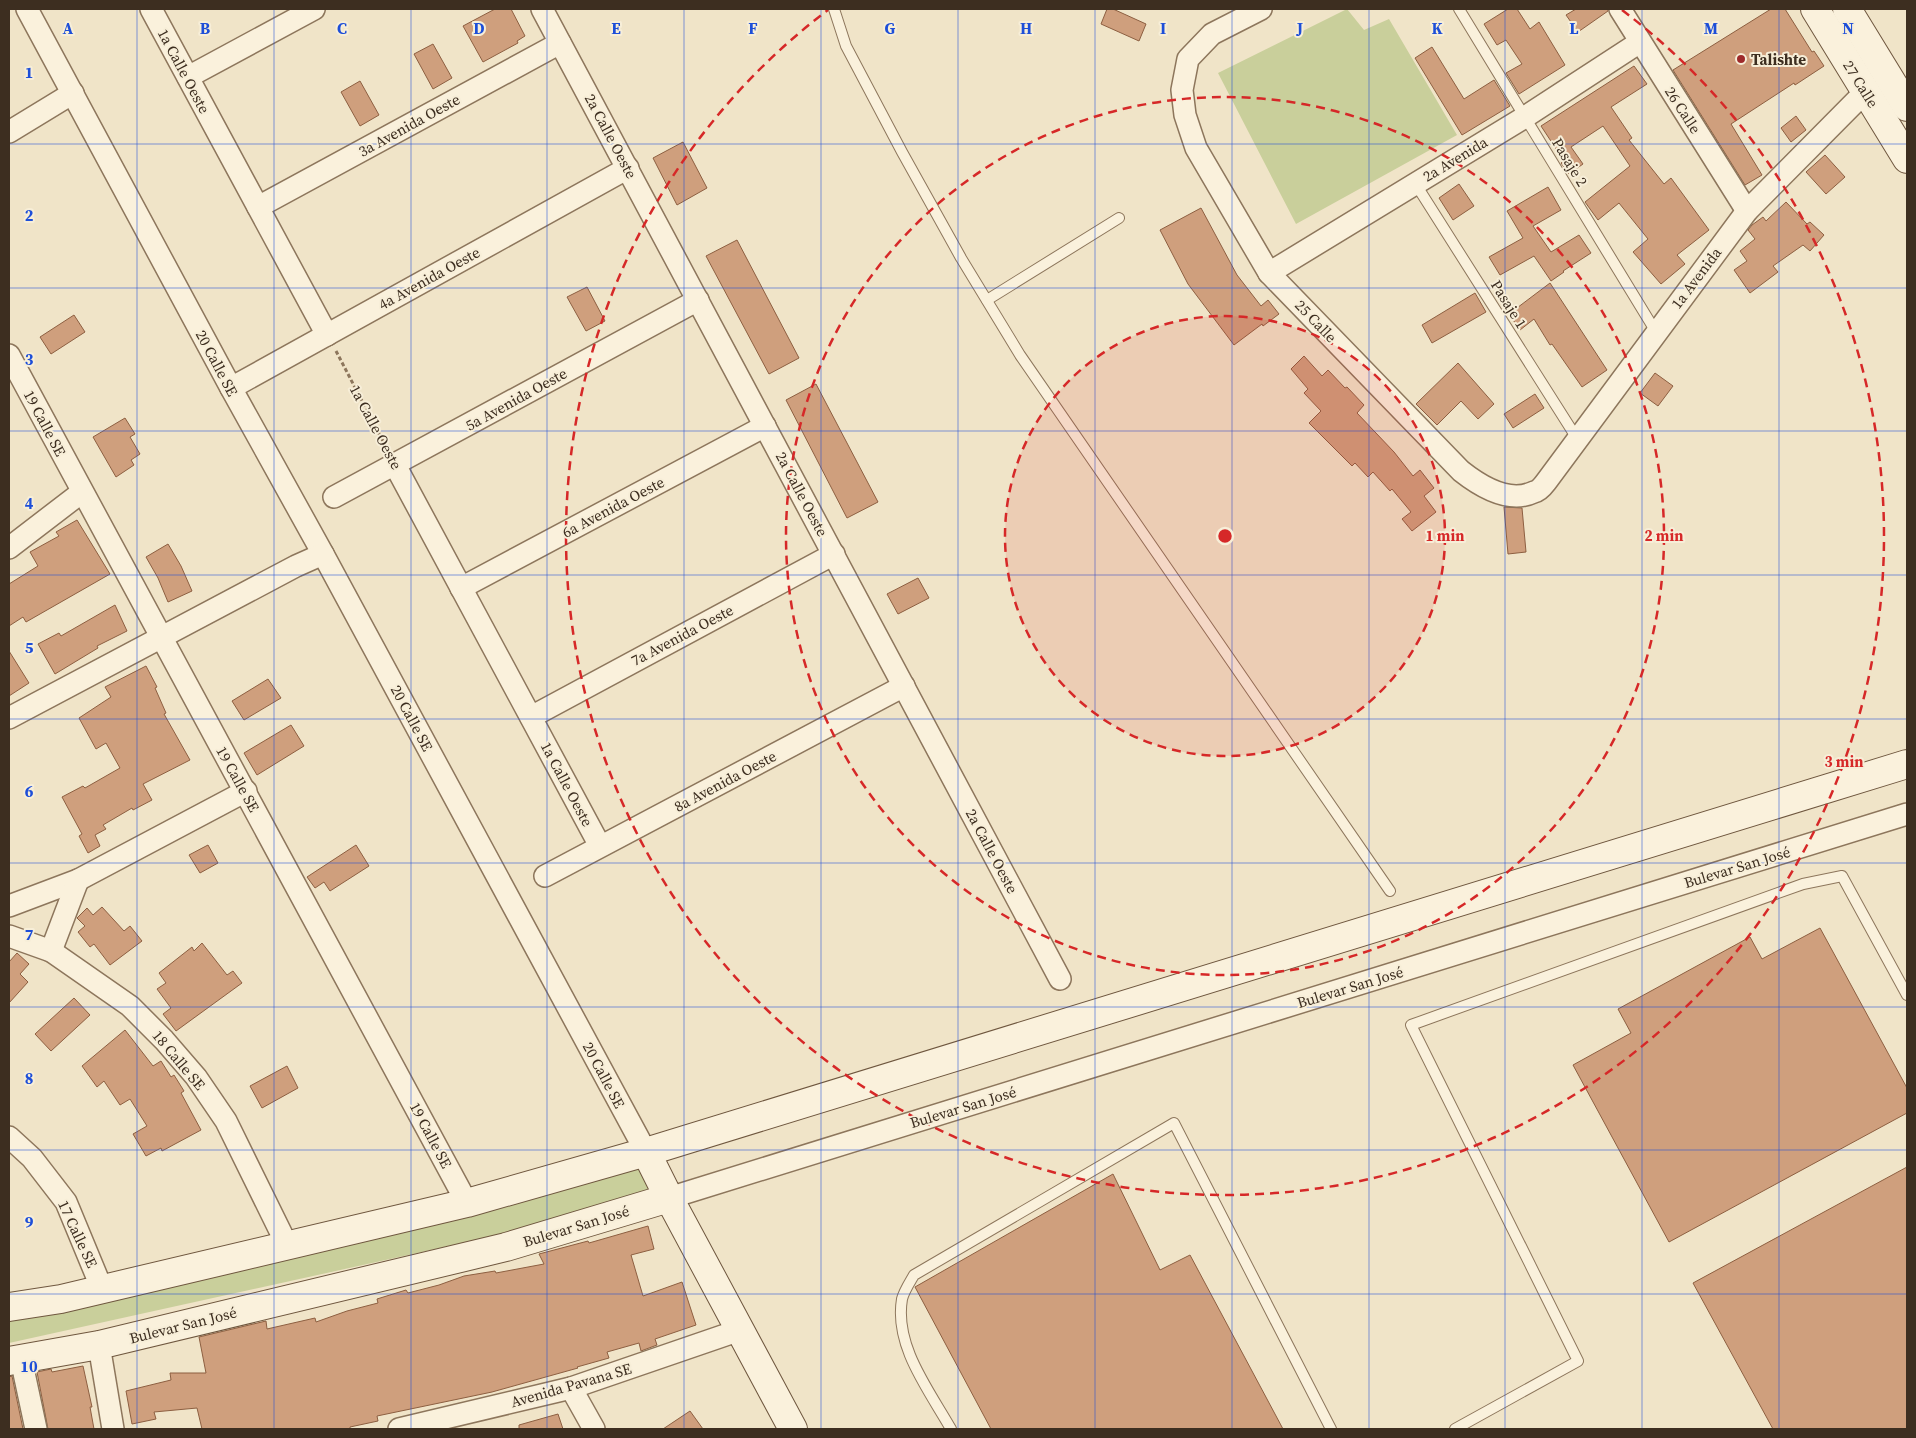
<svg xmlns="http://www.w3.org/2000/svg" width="1916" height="1438" viewBox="0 0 1916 1438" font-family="'Source Serif 4',serif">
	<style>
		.green { fill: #c9cf9b }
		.building { fill: #cf9f7d; stroke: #8d5f41 }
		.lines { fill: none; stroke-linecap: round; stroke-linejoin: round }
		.lane-casing { stroke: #8d765c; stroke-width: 12 }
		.street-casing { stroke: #8d765c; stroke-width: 24 }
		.secondary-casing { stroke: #6f573f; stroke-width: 30 }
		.path { stroke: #8d765c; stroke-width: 3; stroke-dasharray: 4 2.5; stroke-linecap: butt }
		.lane { stroke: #faf1dc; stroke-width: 10 }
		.street { stroke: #faf1dc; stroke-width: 21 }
		.secondary { stroke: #faf1dc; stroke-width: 28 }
		.grid { fill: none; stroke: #1d4ed8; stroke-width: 1; stroke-opacity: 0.55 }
		.ring { fill: none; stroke: #d62828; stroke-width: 2.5; stroke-dasharray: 9 6 }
		.poi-dot { fill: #9e2a2b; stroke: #f7eed8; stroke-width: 2 }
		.labels { text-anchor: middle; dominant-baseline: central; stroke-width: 4; stroke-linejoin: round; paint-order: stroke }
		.poi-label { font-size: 15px; font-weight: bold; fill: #3d2e20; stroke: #f7eed8; text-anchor: start }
		.street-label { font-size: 15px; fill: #3d2e20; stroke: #f7eed8 }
		.grid-label { font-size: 16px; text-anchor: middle; font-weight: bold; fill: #1d4ed8; stroke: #f7eed8; stroke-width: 4; stroke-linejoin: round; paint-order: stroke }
		.centre { fill: #d62828; stroke: #f7eed8; stroke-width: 2.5 }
		.ring-label { font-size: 15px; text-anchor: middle; font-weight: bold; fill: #d62828; stroke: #f7eed8; stroke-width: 4; stroke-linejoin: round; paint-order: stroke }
	</style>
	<rect width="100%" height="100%" fill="#f0e4c8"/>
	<!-- green -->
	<g class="green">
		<path d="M1347 9 1364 30 1389 19 1457 135 1296 224 1218 73Z"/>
		<path d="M645 1155 667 1198 9 1343V1300Z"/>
	</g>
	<!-- building -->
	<g class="building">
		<path d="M495 9H511L525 36 517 41 518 43 483 62 463 26Z"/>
		<path d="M1107 9H1113L1146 24 1139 41 1101 24Z"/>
		<path d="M1508 9H1517L1530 29 1539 22 1565 65 1519 94 1506 73 1522 64 1506 40 1497 45 1484 24Z"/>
		<path d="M1576 9H1608V11L1578 32 1566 15Z"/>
		<path d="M1771 9H1785L1812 52 1814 51 1824 66 1795 85 1794 83 1731 124 1762 175 1745 185 1673 70Z"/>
		<path d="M433 44 452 78 433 89 414 54Z"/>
		<path d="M1432 47 1464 99 1494 80 1510 106 1462 135 1415 58Z"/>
		<path d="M1634 66 1647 84 1611 107 1632 138 1629 140 1664 184 1671 178 1709 230 1677 255 1685 264 1661 284 1633 252 1648 239 1619 203 1598 220 1585 202 1630 166 1603 126 1571 147 1583 164 1569 174 1561 163 1564 161 1541 126Z"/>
		<path d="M360 81 379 115 360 126 341 92Z"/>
		<path d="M1796 116 1806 130 1791 142 1781 128Z"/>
		<path d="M683 142 707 188 677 205 653 158Z"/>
		<path d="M1825 155 1845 177 1826 194 1806 172Z"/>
		<path d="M1459 184 1474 206 1453 220 1439 198Z"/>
		<path d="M1548 187 1561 210 1533 226 1551 252 1579 235 1591 253 1563 271 1564 272 1551 281 1534 256 1500 275 1489 257 1523 238 1507 211Z"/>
		<path d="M1786 202 1807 224 1810 222 1824 235 1810 251 1803 245 1773 266 1778 272 1750 293 1734 270 1747 261 1740 251 1755 239 1748 230 1752 225 1763 217 1766 221Z"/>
		<path d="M1201 208 1237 275 1261 306 1268 300 1279 314 1263 326 1262 324 1234 345 1188 284 1160 230Z"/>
		<path d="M737 240 799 358 769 374 706 256Z"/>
		<path d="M1550 283 1607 370 1582 387 1552 344 1550 345 1534 319 1520 330 1509 314Z"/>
		<path d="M587 287 605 321 586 331 567 297Z"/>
		<path d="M1475 293 1486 312 1432 343 1422 325Z"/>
		<path d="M74 315 85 332 51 354 40 337Z"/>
		<path d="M1304 356 1322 376 1328 370 1345 388 1347 387 1364 405 1357 413 1394 452 1413 476 1420 470 1434 488 1424 496 1436 512 1412 531 1402 519 1411 512 1392 489 1390 491 1373 472 1368 477 1355 463 1352 466 1309 423 1321 411 1304 393 1308 389 1291 369Z"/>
		<path d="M1458 363 1494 404 1478 419 1461 401 1437 425 1416 404Z"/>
		<path d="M1655 373 1673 386 1658 406 1640 393Z"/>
		<path d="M816 384 878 502 847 518 786 400Z"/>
		<path d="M1535 394 1544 408 1513 428 1504 414Z"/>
		<path d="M125 418 135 434 130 437 140 454 131 460 134 465 116 477 93 437Z"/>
		<path d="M1504 507 1522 508 1526 552 1508 554Z"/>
		<path d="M77 520 110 574 26 622 23 617 9 626V584L38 566 30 552 59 536 56 532Z"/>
		<path d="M168 544 181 566 192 591 168 602 158 578 146 557Z"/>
		<path d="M918 578 929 598 898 614 887 594Z"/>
		<path d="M115 605 127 631 97 646 98 648 55 674 38 644 59 633 61 636Z"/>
		<path d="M9 651 29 683 9 696Z"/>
		<path d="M146 666 157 687 155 688 166 713 164 714 190 760 143 784 152 800 133 810 132 808 103 825 106 829 95 835 100 846 88 853 79 836 82 834 62 797 83 786 85 788 120 768 106 743 96 749 79 718 111 697 105 687Z"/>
		<path d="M268 679 281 698 244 720 232 701Z"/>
		<path d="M291 725 304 746 257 775 244 753Z"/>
		<path d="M208 845 218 863 200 873 189 855Z"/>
		<path d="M356 845 369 866 330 891 324 882 315 888 307 877Z"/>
		<path d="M102 907 124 931 130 926 142 941 110 965 94 944 90 947 78 932 85 926 77 918 87 908 93 915Z"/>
		<path d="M1820 928 1907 1088V1113L1669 1242 1573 1065 1631 1033 1618 1009 1750 937 1762 959Z"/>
		<path d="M202 943 227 975 233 971 242 983 176 1031 163 1014 171 1008 157 989 166 983 159 973 192 947 194 951Z"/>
		<path d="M17 953 29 964 20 974 28 982 9 1003V962Z"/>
		<path d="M74 998 90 1015 51 1051 35 1034Z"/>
		<path d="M125 1030 153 1066 161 1061 171 1077 174 1075 184 1091 181 1093 201 1130 162 1151 161 1148 146 1156 133 1134 147 1126 130 1099 120 1105 104 1081 97 1087 82 1066Z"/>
		<path d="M287 1066 298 1088 262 1108 250 1086Z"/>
		<path d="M1907 1167V1429H1773L1693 1283Z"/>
		<path d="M1113 1174 1160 1270 1190 1255 1283 1429H991L915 1287Z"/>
		<path d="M648 1226 654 1249 631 1255 643 1296 682 1282 696 1325 655 1339 657 1345 641 1351 639 1343 607 1352 609 1358 577 1367 578 1368 492 1392 377 1416 378 1421 350 1427V1429H202L197 1408 154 1412 156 1419 132 1424 126 1391 171 1380 170 1373H206L199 1337 266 1321 267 1329 315 1318 316 1322 347 1311 378 1303 377 1299 406 1290 408 1293 439 1285 464 1276 495 1271 496 1273 544 1264 539 1254 588 1241 589 1243Z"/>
		<path d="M83 1366 92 1407H90L94 1429H48L37 1372 51 1369 52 1372Z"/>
		<path d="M12 1376 23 1429H9V1377Z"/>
		<path d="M690 1411 703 1429H663Z"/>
		<path d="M558 1414 563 1429H519V1425Z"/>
	</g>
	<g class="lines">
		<defs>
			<g id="lane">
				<path d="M834 9 846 46 902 152 961 258 1020 355 1390 891"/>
				<path d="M1459 9 1656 332"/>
				<path d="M1415 183 1578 440"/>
				<path d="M987 300 1119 218"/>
				<path d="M951 1429C929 1390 894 1346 902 1299 904 1291 910 1282 914 1275L1174 1123 1331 1429"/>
				<path d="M1455 1429 1578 1361 1411 1025 1803 884 1842 876 1907 995"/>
			</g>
			<g id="street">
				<path d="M27 9 231 388 323 554 646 1152"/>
				<path d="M151 9 327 335"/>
				<path d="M542 9 1060 979"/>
				<path d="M1261 9 1212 34 1188 59 1182 90 1185 115 1196 148 1269 273 1461 471C1480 486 1509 504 1534 492 1539 491 1543 486 1546 482L1747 211 1866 91"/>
				<path d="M1620 9 1747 211"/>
				<path d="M188 77 314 9"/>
				<path d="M9 132 73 93"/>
				<path d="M258 207 560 43"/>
				<path d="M1269 273 1525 117 1640 42"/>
				<path d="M9 355 467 1203"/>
				<path d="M231 388 628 168"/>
				<path d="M395 465 600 846"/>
				<path d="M334 497 698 300"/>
				<path d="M9 548 82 492"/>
				<path d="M461 588 765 426"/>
				<path d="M531 717 834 554"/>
				<path d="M9 718 296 566 323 554"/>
				<path d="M545 876 904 686"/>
				<path d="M9 906 78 880 246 791"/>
				<path d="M9 936 51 951 130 1006 164 1040 196 1077 226 1121 287 1245"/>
				<path d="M51 951 78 880"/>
				<path d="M9 1137 32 1158 66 1202 102 1289"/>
				<path d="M669 1198 1907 814"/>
				<path d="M99 1345 113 1429"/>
				<path d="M24 1373 36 1429"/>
				<path d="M571 1388 594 1429"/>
				<path d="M399 1429 571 1388 740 1330"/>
			</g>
			<g id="secondary">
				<path d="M1815 9 1907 159"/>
				<path d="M1847 9 1907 107"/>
				<path d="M646 1152 669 1198 793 1429"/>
				<path d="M9 1307 61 1299 467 1203 646 1152 1907 764"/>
				<path d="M9 1361 99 1345 506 1247 669 1198"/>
			</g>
		</defs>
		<!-- lane casing -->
		<use href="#lane" class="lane-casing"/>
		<!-- street casing -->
		<use href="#street" class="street-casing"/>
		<!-- secondary casing -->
		<use href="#secondary" class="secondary-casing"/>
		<!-- path -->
		<path class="path" d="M336 351 386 447"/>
		<!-- lane -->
		<use href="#lane" class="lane"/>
		<!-- street -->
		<use href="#street" class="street"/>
		<!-- secondary -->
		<use href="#secondary" class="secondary"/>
	</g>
	<!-- grid -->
	<path class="grid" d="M137 9V1429M274 9V1429M411 9V1429M547 9V1429M684 9V1429M821 9V1429M958 9V1429M1095 9V1429M1232 9V1429M1369 9V1429M1505 9V1429M1642 9V1429M1779 9V1429M9 144H1907M9 288H1907M9 431H1907M9 575H1907M9 719H1907M9 863H1907M9 1007H1907M9 1150H1907M9 1294H1907"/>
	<!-- distance rings -->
	<circle cx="1225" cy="536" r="220" fill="#d62828" fill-opacity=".12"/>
	<g class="ring">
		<circle cx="1225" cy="536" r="220"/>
		<circle cx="1225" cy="536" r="439"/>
		<path d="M1622 10A659 659 0 1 1 828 10"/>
	</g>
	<!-- markers -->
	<circle class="poi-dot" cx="1741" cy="59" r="5"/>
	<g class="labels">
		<!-- poi labels -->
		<g class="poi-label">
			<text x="1751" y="59">Talishte</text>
		</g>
		<!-- street labels -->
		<g class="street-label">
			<text transform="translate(184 71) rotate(62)">1a Calle Oeste</text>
			<text transform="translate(1861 84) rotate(58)">27 Calle</text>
			<text transform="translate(1683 110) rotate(57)">26 Calle</text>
			<text transform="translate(409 125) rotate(-29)">3a Avenida Oeste</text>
			<text transform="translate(611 136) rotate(62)">2a Calle Oeste</text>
			<text transform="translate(1455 159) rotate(-31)">2a Avenida</text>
			<text transform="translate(1570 162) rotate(59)">Pasaje 2</text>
			<text transform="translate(429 278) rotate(-29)">4a Avenida Oeste</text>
			<text transform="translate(1696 278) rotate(-53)">1a Avenida</text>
			<text transform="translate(1509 304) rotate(58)">Pasaje 1</text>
			<text transform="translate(1316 321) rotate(46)">25 Calle</text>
			<text transform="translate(217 363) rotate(62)">20 Calle SE</text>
			<text transform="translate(516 399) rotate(-29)">5a Avenida Oeste</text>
			<text transform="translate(45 423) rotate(62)">19 Calle SE</text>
			<text transform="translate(376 427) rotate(62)">1a Calle Oeste</text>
			<text transform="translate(802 494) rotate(62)">2a Calle Oeste</text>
			<text transform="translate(613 507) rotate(-28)">6a Avenida Oeste</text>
			<text transform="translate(682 635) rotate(-28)">7a Avenida Oeste</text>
			<text transform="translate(412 718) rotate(62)">20 Calle SE</text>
			<text transform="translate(238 779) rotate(61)">19 Calle SE</text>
			<text transform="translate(725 781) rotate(-28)">8a Avenida Oeste</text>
			<text transform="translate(567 784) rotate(62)">1a Calle Oeste</text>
			<text transform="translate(992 851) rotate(62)">2a Calle Oeste</text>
			<text transform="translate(1737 867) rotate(-17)">Bulevar San José</text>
			<text transform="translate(1350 987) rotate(-17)">Bulevar San José</text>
			<text transform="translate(179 1060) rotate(50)">18 Calle SE</text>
			<text transform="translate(604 1075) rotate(62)">20 Calle SE</text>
			<text transform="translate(963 1107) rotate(-17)">Bulevar San José</text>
			<text transform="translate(431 1135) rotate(62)">19 Calle SE</text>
			<text transform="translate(576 1226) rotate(-17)">Bulevar San José</text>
			<text transform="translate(78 1234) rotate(65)">17 Calle SE</text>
			<text transform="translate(183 1325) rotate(-14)">Bulevar San José</text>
			<text transform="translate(571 1385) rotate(-16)">Avenida Pavana SE</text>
		</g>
	</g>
	<g class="grid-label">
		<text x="68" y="34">A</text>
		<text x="205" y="34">B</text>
		<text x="342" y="34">C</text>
		<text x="479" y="34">D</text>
		<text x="616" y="34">E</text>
		<text x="753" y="34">F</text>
		<text x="890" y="34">G</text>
		<text x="1026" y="34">H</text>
		<text x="1163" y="34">I</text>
		<text x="1300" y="34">J</text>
		<text x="1437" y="34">K</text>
		<text x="1574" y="34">L</text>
		<text x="1711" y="34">M</text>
		<text x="1848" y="34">N</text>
		<text x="29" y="78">1</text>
		<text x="29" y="221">2</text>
		<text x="29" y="365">3</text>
		<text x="29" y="509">4</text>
		<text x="29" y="653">5</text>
		<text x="29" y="797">6</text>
		<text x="29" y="940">7</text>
		<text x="29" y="1084">8</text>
		<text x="29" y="1228">9</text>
		<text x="29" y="1372">10</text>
	</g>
	<circle cx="1225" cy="536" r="8" class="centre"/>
	<g class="ring-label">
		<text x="1445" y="541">1 min</text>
		<text x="1664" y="541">2 min</text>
		<text x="1844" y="767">3 min</text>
	</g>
	<!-- border -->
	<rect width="1916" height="1438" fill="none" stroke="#3d2e20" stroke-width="20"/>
</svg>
